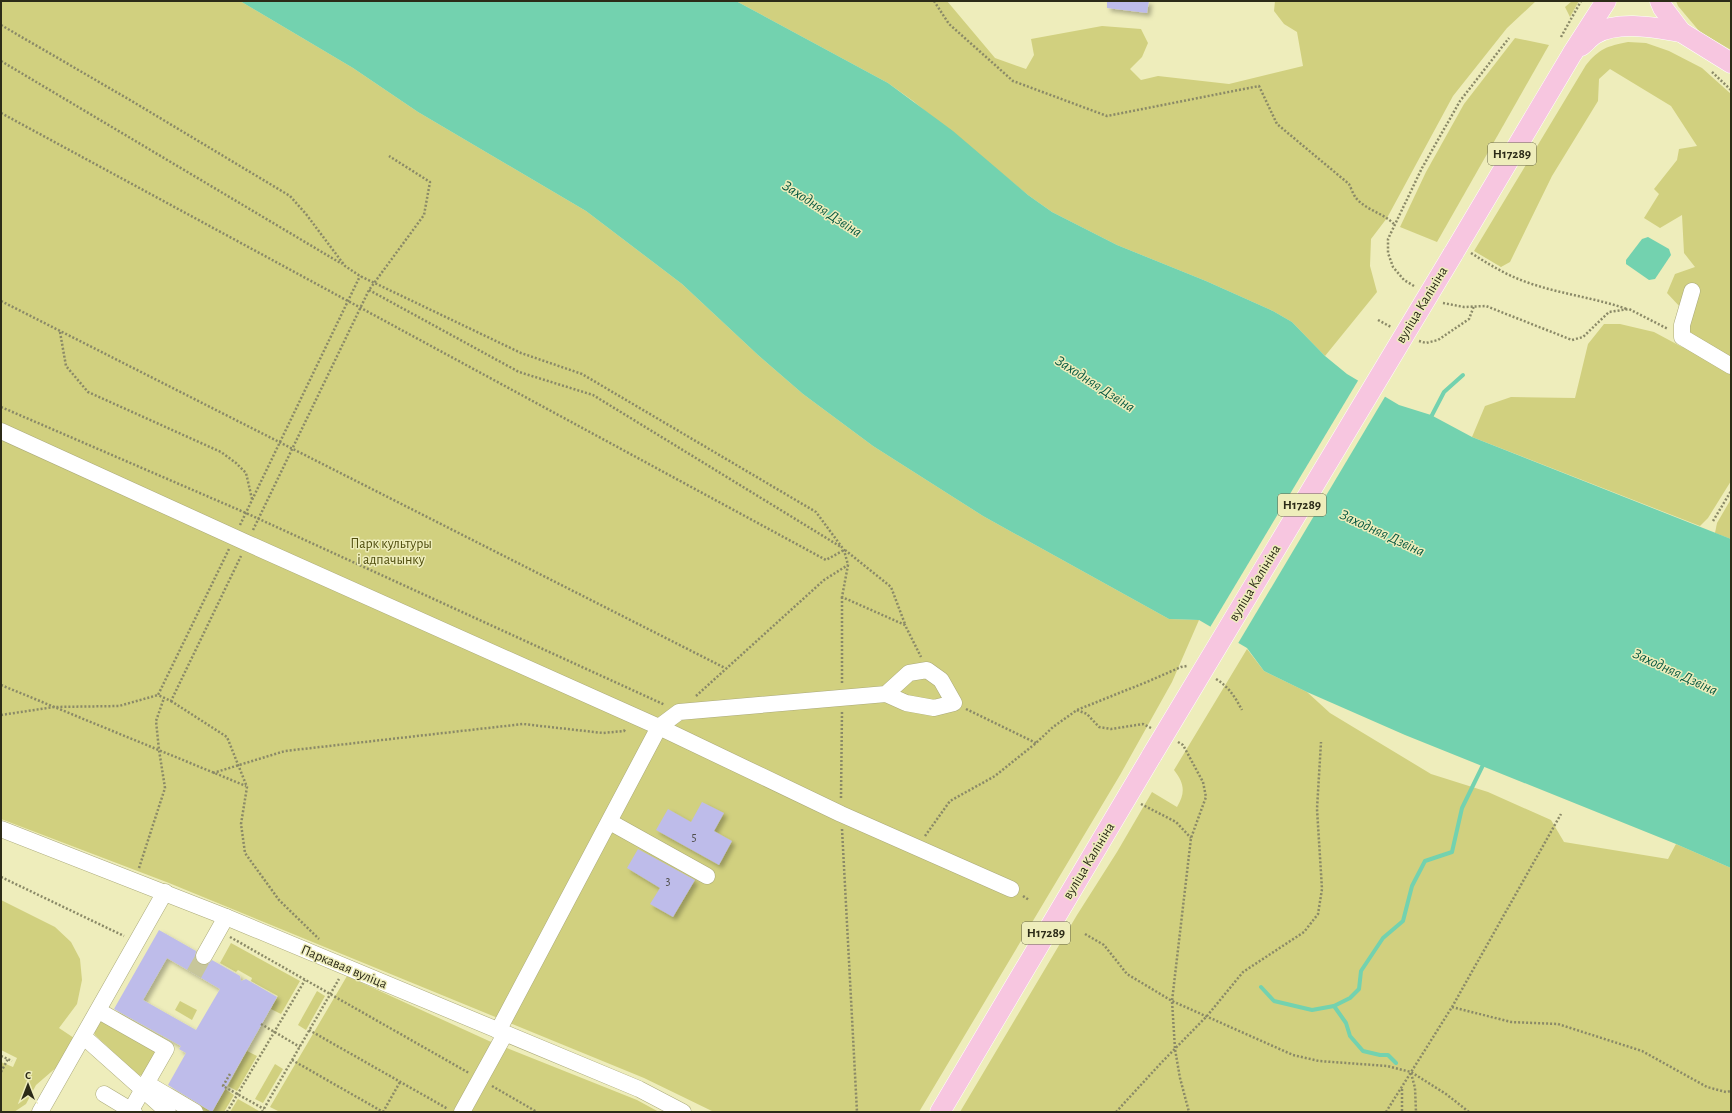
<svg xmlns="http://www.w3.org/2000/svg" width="1732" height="1113" viewBox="0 0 1732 1113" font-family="'Alegreya Sans',sans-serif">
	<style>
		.green { fill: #d1d07f }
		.water { fill: #73d2af }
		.pier { fill: #eeedbb }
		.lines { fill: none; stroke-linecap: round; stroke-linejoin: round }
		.stream { stroke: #73d2af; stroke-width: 4 }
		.building { fill: #bebcea; fill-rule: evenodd; filter: url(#shadow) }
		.minor-tunnel { stroke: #c7c69a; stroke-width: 16; stroke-dasharray: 16 8; stroke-linecap: butt }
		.minor-casing { stroke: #abaa7a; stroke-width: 17 }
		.major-casing { stroke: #fff; stroke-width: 21 }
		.path { stroke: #8a8967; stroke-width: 2.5; stroke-dasharray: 2 2; stroke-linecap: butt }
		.minor { stroke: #fff; stroke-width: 16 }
		.major { stroke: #f7c6e0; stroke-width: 20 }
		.major-bridge-casing { stroke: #fff; stroke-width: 21; stroke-linecap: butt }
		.major-bridge { stroke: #f7c6e0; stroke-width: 20 }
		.labels { text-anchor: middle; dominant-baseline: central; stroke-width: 3; stroke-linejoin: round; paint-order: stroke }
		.number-label { font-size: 12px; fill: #504f4c }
		.shield { fill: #eeedbb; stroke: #666549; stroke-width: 1 }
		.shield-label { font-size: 13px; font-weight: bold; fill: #2c2b18 }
		.street-label { font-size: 14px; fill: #2c2b18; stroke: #eeedbb }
		.park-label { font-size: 14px; fill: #504e0e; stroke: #eeedbb }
		.water-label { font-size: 15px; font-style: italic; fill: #085942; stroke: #eeedbb }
	</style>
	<defs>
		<filter id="shadow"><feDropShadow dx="3.5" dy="3.5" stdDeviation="2" flood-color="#0004"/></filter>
	</defs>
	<rect width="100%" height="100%" fill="#eeedbb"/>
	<!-- green -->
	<g class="green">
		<path d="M1 1H240L353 68 418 112 586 211 682 284 758 355 803 394 873 446 983 516 1169 619 1199 620 1172 682 1120 775 919 1112H714L644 1078 169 883 1 819Z"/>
		<path d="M736 1H947L995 58 1026 69 1034 55 1031 39 1102 26 1141 29 1148 43 1142 57 1130 69 1141 80 1158 76 1229 84 1303 66 1297 32 1284 24 1274 11 1275 1H1536L1507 28 1453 96 1387 218 1371 239 1370 266 1377 292 1325 356 1292 322 1273 311 1206 281 1117 245 1052 212 1028 195 913 101 888 83Z"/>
		<path d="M1572 1H1579L1570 17 1565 7Z"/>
		<path d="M1676 1H1731V50L1700 32 1678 6Z"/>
		<path d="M1515 38 1549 45 1437 242 1400 227 1426 172 1464 104Z"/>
		<path d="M1628 42 1646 43 1669 51 1702 68 1731 94V481L1708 518 1700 526 1472 437 1485 406 1511 397 1575 398 1588 344 1604 324H1620L1654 332 1682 347 1687 342 1681 308 1667 293 1675 274 1695 267 1684 253 1682 215 1660 228 1644 218 1659 194 1654 189 1677 160 1679 149 1697 146 1671 106 1610 69 1599 79 1598 101 1552 176 1510 262 1501 267 1474 251 1586 65C1599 49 1607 46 1628 42Z"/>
		<path d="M1731 499V539L1715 533 1717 523Z"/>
		<path d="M1247 649 1264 671 1307 692 1330 713 1431 774 1488 792 1551 820 1564 842 1668 859 1676 844 1731 868V1112H960L1077 915 1117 852 1152 792 1177 807C1186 792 1184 783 1174 770Z"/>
		<path d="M1 900 55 927 71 942 80 959 82 980 77 1004 59 1028 74 1038 58 1066 36 1085 26 1104 14 1112H1V1062L13 1067 17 1058 1 1050Z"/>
		<path d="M231 943 300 981 281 1014 271 1009 278 996 251 981 252 978 238 970 236 972 220 963Z"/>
		<path d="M347 976 489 1041 637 1100 659 1112H280L270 1107Z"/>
		<path d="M317 991 325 996 306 1030 298 1025Z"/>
		<path d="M180 1001 197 1010 192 1020 175 1010Z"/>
		<path d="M105 1021 155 1049V1053L144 1074 139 1076 95 1035 94 1031 100 1022Z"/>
		<path d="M247 1051 257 1056 237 1091 228 1086Z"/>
		<path d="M275 1064 283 1069 263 1103 255 1099Z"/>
		<path d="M225 1089 234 1095 224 1112H206L183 1099 184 1096 212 1112Z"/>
		<path d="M238 1099 259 1111 258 1112H230Z"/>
	</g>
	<!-- water -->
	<g class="water">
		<path d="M240 1H736L888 83 953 131 1028 195 1052 212 1117 245 1206 281 1273 311 1292 322 1325 356 1347 374 1399 405 1431 415 1472 437 1731 539V868L1676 844 1405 735 1307 692 1264 671 1247 648 1199 620 1169 619 983 516 873 446 803 394 758 355 682 284 586 211 418 112 353 68Z"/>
		<path d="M1648 237 1669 249 1671 255 1655 279 1649 280 1626 264V260L1642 239Z"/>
	</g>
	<!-- pier -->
	<path class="pier" d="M1359 379 1386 395 1237 645 1209 629Z"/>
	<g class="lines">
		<!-- stream -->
		<g class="stream">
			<path d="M1430 419 1444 392 1463 375"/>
			<path d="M1261 987 1274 1001 1312 1010 1334 1006 1350 998 1359 989 1361 971 1383 938 1403 921 1412 886 1425 861 1452 852 1462 808 1484 763"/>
			<path d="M1334 1006 1346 1023 1350 1036 1363 1051 1380 1055H1388L1396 1063"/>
		</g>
	</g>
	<!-- building -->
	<g class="building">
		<path d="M1107 1H1149L1147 13 1107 8Z"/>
		<path d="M702 802 724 813 714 831 732 841 719 865 656 830 668 809 691 822Z"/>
		<path d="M638 849 695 880 673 917 650 904 660 888 627 868Z"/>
		<path d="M159 930 196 951 195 956 199 964 204 965 208 964 212 960 240 976 241 981 246 979 277 997 212 1112 168 1085 186 1053 179 1049 181 1046 114 1009ZM167 958 220 989 196 1030 143 1000Z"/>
	</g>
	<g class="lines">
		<!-- minor-tunnel -->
		<path class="minor-tunnel" d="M194 974 204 956"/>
		<defs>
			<g id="minor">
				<path d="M1692 291 1682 325V337L1731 366"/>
				<path d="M1 431 247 543 659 727 841 814 1011 889"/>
				<path d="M610 822 707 876"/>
				<path d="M1 829 226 917 639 1089 683 1112"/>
				<path d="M204 956 226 917"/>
				<path d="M99 1011 166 1049 131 1110"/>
				<path d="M498 1031 659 727 679 712 886 694 906 703 934 708 954 703 941 680 927 670 909 673 886 694"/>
				<path d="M84 1037 168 1112"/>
				<path d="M146 1083 195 1112"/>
				<path d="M104 1094 134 1112"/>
				<path d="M40 1112 165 892"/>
				<path d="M462 1112 505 1034"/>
			</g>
			<g id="major">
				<path d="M1660 1 1663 8 1681 32 1731 63"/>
				<path d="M1581 46C1586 42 1590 37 1595 34 1619 20 1656 28 1681 32"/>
				<path d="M1453 254 1572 54 1606 1"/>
				<path d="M940 1112 1152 755"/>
			</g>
		</defs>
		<!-- minor casing -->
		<use href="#minor" class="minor-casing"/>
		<!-- major casing -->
		<use href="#major" class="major-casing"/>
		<!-- path -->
		<g class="path">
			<path d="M934 1 949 24 1013 81 1107 116 1259 86 1277 124 1349 184C1351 188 1353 194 1356 198 1366 210 1383 213 1394 224"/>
			<path d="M1 25 130 100 290 196 306 214 345 266 360 276 521 353 582 374 816 512 844 550 848 565 842 597 905 625 921 657"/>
			<path d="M1561 37 1581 1"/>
			<path d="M1 61 342 264"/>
			<path d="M1712 72 1731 90"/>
			<path d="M1 113 826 560 844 550"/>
			<path d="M1471 253C1490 265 1508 276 1529 283 1561 294 1595 298 1627 309"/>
			<path d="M1414 286 1404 280 1393 267 1388 253V239L1422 168 1460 101 1509 38"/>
			<path d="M369 290 519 372 593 395 841 547"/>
			<path d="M1 301 725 668"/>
			<path d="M1443 303 1464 307 1486 306 1572 340 1583 337 1609 312 1629 309 1668 329"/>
			<path d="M1378 320 1391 327"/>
			<path d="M60 332 66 366 88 392 221 452 236 463 246 473 252 499"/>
			<path d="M1419 341 1426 343 1438 340 1469 319 1474 306"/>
			<path d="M1 407 246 513 665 705"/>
			<path d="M1713 521 1731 491"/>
			<path d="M240 525 360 276"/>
			<path d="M253 530 369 290 424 215 430 182 389 156"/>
			<path d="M229 549 158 695 171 701 241 556"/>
			<path d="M845 550 891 587 905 624"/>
			<path d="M842 597V684"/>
			<path d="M1216 679C1229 687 1235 697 1242 710"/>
			<path d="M1 685 246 786"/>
			<path d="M696 696 824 580 848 565"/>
			<path d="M171 701 227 737 247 787 241 824 245 853 279 900 319 939"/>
			<path d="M966 709 1036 743"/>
			<path d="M1077 710 1087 714 1099 727 1111 729 1143 724 1151 728"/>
			<path d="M1 715 54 707 119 706 158 695"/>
			<path d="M1178 742 1183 745 1203 782 1206 797 1191 838 1172 1001 1175 1049 1180 1078 1189 1112"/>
			<path d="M213 773 285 751 523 724 603 733 624 731 626 728"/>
			<path d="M841 798 842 711"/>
			<path d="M1141 804 1176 822 1191 838"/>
			<path d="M842 829 857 1112"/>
			<path d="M925 836 950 801 995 776 1036 743 1053 727 1077 710 1149 681 1181 667 1187 666"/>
			<path d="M139 868 165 788 159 750 156 721 164 698"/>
			<path d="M1 877 124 936"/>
			<path d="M1023 896 1029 900"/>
			<path d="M1085 934 1104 945 1127 974 1172 1001 1293 1055 1319 1061 1387 1066 1411 1072 1446 1094 1469 1112"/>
			<path d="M230 937 469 1073"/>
			<path d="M1452 1007 1511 1022 1558 1024 1642 1051 1707 1087 1726 1092 1731 1091"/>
			<path d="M261 1024 300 1047"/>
			<path d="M309 1030 448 1109"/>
			<path d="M1 1056 12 1061"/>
			<path d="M292 1060 383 1112"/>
			<path d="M1 1072 8 1059"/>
			<path d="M1411 1073 1415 1088 1416 1112"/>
			<path d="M230 1074 223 1086 264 1109"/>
			<path d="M492 1086 537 1112"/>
			<path d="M1402 1089V1112"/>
			<path d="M227 1112 305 980"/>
			<path d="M262 1112 339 979"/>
			<path d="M383 1112 400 1082"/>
			<path d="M1116 1112 1161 1063 1207 1016 1243 972 1304 932 1318 914 1322 889 1317 809 1321 742"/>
			<path d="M1386 1112 1452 1007 1561 814"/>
		</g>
		<!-- minor -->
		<use href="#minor" class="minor"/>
		<!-- major -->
		<use href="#major" class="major"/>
		<defs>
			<path id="major-bridge" d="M1152 755 1453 254"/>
		</defs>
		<!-- major-bridge casing -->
		<use href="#major-bridge" class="major-bridge-casing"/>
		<!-- major-bridge -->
		<use href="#major-bridge" class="major-bridge"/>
	</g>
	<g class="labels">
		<!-- number labels -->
		<g class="number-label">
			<text x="694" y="837">5</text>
			<text x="668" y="881">3</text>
		</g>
		<!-- shield labels -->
		<g class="shield">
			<rect x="1488" y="143" width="48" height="22" rx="3"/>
			<rect x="1278" y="494" width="48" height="22" rx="3"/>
			<rect x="1022" y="922" width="48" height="22" rx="3"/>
		</g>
		<g class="shield-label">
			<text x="1512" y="154">Н17289</text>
			<text x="1302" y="505">Н17289</text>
			<text x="1046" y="933">Н17289</text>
		</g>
		<!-- street labels -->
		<g class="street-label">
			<text transform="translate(1422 305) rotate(-59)">вуліца Калініна</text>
			<text transform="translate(1255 583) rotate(-59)">вуліца Калініна</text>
			<text transform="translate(1089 861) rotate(-59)">вуліца Калініна</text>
			<text transform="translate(344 967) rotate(23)">Паркавая вуліца</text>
		</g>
		<!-- park labels -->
		<g class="park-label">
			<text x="391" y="544">Парк культуры<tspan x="391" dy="16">і адпачынку</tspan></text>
		</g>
		<!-- water labels -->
		<g class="water-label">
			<text transform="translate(822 209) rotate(33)">Заходняя Дзвіна</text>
			<text transform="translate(1095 384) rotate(33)">Заходняя Дзвіна</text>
			<text transform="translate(1382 533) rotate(25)">Заходняя Дзвіна</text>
			<text transform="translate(1675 672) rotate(25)">Заходняя Дзвіна</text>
		</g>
	</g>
	<!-- border -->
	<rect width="1732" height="1113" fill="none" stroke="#2c2b18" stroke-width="4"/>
	<!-- north arrow -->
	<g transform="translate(28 1085)" stroke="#eeedbb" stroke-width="3" paint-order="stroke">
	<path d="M0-3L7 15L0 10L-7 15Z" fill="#2c2b18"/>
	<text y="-6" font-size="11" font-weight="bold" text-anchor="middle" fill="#2c2b18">С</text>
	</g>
</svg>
